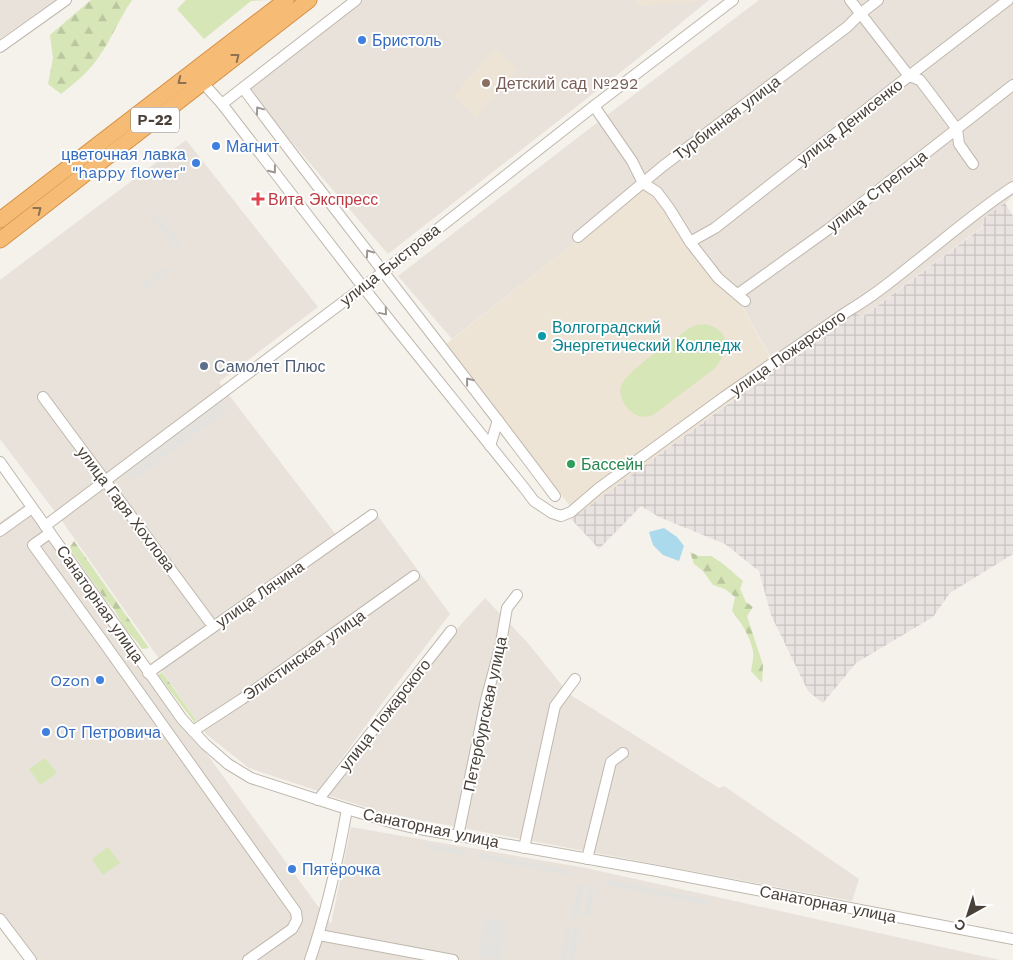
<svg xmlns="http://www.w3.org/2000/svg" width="1013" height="960" viewBox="0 0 1013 960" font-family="'Work Sans',sans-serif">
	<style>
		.residential { fill: #e8e2da }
		.industrial { fill: url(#industrial-grid) }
		.education { fill: #ede4d6 }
		.green { fill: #d6e6b7 }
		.forest { fill: url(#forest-firs) }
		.parking { fill: #e4e2df }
		.water { fill: #acdaed }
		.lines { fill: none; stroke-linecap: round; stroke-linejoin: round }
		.minor-casing { stroke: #c0b8ae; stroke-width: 12 }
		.highway-casing { stroke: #d69044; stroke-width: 17 }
		.minor { stroke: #fff; stroke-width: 10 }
		.highway { stroke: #f6bc75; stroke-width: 15 }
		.oneway { stroke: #8e7251 }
		.oneway2 { stroke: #9b9692 }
		.shop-dot { fill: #3f7fe0; stroke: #fff; stroke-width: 2 }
		.education-dot { fill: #8d6e63; stroke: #fff; stroke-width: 2 }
		.health-dot { fill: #e0444e; stroke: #fff; stroke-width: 2 }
		.culture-dot { fill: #0f9aa8; stroke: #fff; stroke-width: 2 }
		.service-dot { fill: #5c6f8a; stroke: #fff; stroke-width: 2 }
		.leisure-dot { fill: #2e9e5b; stroke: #fff; stroke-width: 2 }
		.labels { text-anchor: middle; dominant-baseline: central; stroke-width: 4; stroke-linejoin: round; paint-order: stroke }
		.shield { fill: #fff; stroke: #807a74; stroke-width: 1 }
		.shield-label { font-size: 15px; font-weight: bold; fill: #494139 }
		.shop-label { font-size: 16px; fill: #366cbe; stroke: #fff; text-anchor: start }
		.education-label { font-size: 16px; fill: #785e54; stroke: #fff; text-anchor: start }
		.street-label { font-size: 16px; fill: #494139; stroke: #fff }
		.health-label { font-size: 16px; fill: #be3a42; stroke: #fff; text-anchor: start }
		.culture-label { font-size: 16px; fill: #0d838f; stroke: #fff; text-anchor: start }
		.service-label { font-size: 16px; fill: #4e5e75; stroke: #fff; text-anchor: start }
		.leisure-label { font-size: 16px; fill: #27864d; stroke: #fff; text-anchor: start }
	</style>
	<defs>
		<pattern id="industrial-grid" width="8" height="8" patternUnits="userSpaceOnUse" patternTransform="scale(1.25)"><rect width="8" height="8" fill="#e8e3e0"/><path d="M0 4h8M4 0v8" fill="none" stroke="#c8c4c1"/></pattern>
		<pattern id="forest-firs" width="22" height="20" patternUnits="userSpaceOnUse" patternTransform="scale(1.25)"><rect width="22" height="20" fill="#d6e6b7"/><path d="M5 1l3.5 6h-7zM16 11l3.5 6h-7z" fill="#b9c69e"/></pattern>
	</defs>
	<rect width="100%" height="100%" fill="#f5f1eb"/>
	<!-- residential -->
	<g class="residential">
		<path d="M0 0H59L0 42Z"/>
		<path d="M359 0H709L636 60 388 254 246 89Z"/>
		<path d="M759 0H1013V195L1007 202 984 220 982 227 859 319 777 369 741 304 690 253 654 196 642 190 452 339 398 276 598 122Z"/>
		<path d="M186 140 318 307 219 382 337 536 160 660 62 521 0 439V280Z"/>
		<path d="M25 505 331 924 351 827 586 868 1000 960H26L0 926V522Z"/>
		<path d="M378 516 450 614 386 698 318 791 249 768 206 734 160 668Z"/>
		<path d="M485 598 527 642 569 694 719 788 724 786 859 879 852 901 388 814 327 795 455 631Z"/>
	</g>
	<!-- industrial -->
	<path class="industrial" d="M1005 203 1013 216V554L950 593 933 617 856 663 823 703 808 691 771 615 759 571 725 544 659 517 641 506 599 549 571 519 855 311 861 318 983 227 984 218Z"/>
	<!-- education -->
	<g class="education">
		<path d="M636 0H697L696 2 637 6Z"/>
		<path d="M495 49 518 69 476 117 453 96Z"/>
		<path d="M643 189 655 195 689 251 741 305 776 368 577 515 445 345Z"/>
	</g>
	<!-- green -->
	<g class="green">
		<path d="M186 0H269L251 1 204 39 177 9Z"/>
		<path d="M705 324C708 325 713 326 716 328 733 339 725 357 714 369L653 415C642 419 636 416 628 409 622 402 618 392 622 384 624 379 629 376 632 372 649 356 669 343 688 329L696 325Z"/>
		<path d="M45 758 57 773 40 785 29 769Z"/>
		<path d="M108 847 120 863 103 875 92 859Z"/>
	</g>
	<!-- forest -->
	<g class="forest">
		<path d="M91 0H132C120 17 112 38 100 55 90 71 75 83 61 94L48 84 53 58 50 35Z"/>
		<path d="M74 541 149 648 142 649 138 643 125 629 114 609 105 599 69 548Z"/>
		<path d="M690 552 699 556H711L722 563 743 581 740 589 746 602 753 607 747 616 763 665 762 683 751 671C752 665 754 657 753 651 750 636 741 622 732 611L735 597 725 589 713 585 703 571 694 564Z"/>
		<path d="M162 672 196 720 195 723 158 675Z"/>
	</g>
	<!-- parking -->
	<g class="parking">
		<path d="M177 149 180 152 150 176 147 172Z"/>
		<path d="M156 213 182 247 178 250 152 216Z"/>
		<path d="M165 267 168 271 147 288 144 284Z"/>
		<path d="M221 399 224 403 128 475 125 471Z"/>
		<path d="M225 404 229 409 132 481 129 476Z"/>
		<path d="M426 843 468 851 467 856 425 848Z"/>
		<path d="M478 853 570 870 569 875 477 858Z"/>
		<path d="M605 879 710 900 709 905 604 885Z"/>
		<path d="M578 884 584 886 577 919 571 918Z"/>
		<path d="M589 887 595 888 589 917 583 916Z"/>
		<path d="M485 918 506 922 500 960 478 958Z"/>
		<path d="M567 926 572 927 566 960H560Z"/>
		<path d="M574 928 580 929 574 960H568Z"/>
	</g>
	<!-- water -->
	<path class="water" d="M664 528 677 537 684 546 679 561 663 555 653 545 649 532Z"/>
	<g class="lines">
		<defs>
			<g id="minor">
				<path d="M850 0 909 76 920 80 957 129 959 144 973 164"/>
				<path d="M0 47 66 0"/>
				<path d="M203 83 222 104 363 287 525 489 534 501 552 513 561 516 571 512 599 488 724 397 848 311C872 297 893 280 914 263 947 237 978 210 1013 187"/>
				<path d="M243 88C345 225 453 359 555 496"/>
				<path d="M222 104 356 0"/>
				<path d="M594 106 632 161 643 183 657 192 669 208 690 242 718 278 745 301"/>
				<path d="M578 237 663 166 847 27 860 14 878 0"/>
				<path d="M690 242 715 228 909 76 1008 0"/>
				<path d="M738 294 830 228 1013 85"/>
				<path d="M43 397 209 621"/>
				<path d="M490 446 498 420"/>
				<path d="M0 462 182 719 205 744 228 764 251 778 347 809 397 824 414 828 657 871 1013 939"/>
				<path d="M45 526 383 272 594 106 733 0"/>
				<path d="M0 531 32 508"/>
				<path d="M50 533 33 545 102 640 296 912 297 920 292 929 248 960"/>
				<path d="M148 673 372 515"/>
				<path d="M193 731 242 699 414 576"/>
				<path d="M318 800 451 631"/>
				<path d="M458 836 486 700 500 648 507 608 517 595"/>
				<path d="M524 848 555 706 575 679"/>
				<path d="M587 859 611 762 623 753"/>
				<path d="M0 919 31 960"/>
				<path d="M319 935 453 960"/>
				<path d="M310 960C327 911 338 860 347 809"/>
			</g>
			<g id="highway">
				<path d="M0 220 286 0"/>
				<path d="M0 240 309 0"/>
			</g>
		</defs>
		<!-- minor casing -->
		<use href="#minor" class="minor-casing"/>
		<!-- highway casing -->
		<use href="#highway" class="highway-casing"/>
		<!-- minor -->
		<use href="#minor" class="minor"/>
		<!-- highway -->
		<use href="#highway" class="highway"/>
	</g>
	<!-- one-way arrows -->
	<defs><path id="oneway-chevron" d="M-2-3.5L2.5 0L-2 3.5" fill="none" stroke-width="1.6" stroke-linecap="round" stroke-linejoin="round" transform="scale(1.25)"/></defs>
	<g class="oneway">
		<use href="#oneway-chevron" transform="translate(236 57) rotate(-38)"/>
		<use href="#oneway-chevron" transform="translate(181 81) rotate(142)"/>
		<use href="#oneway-chevron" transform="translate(38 210) rotate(-38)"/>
	</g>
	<g class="oneway2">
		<use href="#oneway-chevron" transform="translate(259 110) rotate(-127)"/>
		<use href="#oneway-chevron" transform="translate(273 170) rotate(52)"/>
		<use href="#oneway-chevron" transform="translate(369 253) rotate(-126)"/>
		<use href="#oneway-chevron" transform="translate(384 312) rotate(50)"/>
		<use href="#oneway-chevron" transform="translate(469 381) rotate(-128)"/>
	</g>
	<!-- markers -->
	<g class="shop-dot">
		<circle cx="362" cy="40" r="5"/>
		<circle cx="216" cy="146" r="5"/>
		<circle cx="196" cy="163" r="5"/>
		<circle cx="100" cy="680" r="5"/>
		<circle cx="46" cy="732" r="5"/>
		<circle cx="292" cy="869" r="5"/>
	</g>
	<circle class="education-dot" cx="486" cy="83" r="5"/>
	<path class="health-dot" d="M255.5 191.5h5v5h5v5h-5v5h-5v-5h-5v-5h5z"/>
	<circle class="culture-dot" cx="542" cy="336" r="5"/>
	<circle class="service-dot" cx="204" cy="366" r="5"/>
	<circle class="leisure-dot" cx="571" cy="464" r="5"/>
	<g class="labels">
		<!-- shield labels -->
		<rect class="shield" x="131" y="107.5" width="48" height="25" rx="4"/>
		<g class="shield-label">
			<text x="155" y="120">Р-22</text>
		</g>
		<!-- shop labels -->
		<g class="shop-label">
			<text x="372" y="40">Бристоль</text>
			<text x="226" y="146">Магнит</text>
			<text x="186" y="154" text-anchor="end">цветочная лавка<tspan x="186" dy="18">"happy flower"</tspan></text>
			<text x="90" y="680" text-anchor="end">Ozon</text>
			<text x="56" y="732">От Петровича</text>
			<text x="302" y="869">Пятёрочка</text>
		</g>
		<!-- education labels -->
		<g class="education-label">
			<text x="496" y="83">Детский сад №292</text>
		</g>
		<!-- street labels -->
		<g class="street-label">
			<text transform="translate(727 118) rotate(-37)">Турбинная улица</text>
			<text transform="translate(850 122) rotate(-38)">улица Денисенко</text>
			<text transform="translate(877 191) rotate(-38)">улица Стрельца</text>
			<text transform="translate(390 265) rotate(-38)">улица Быстрова</text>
			<text transform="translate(788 353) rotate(-35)">улица Пожарского</text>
			<text transform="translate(126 509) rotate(53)">улица Гаря Хохлова</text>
			<text transform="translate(260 594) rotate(-35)">улица Лячина</text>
			<text transform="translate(100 604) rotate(55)">Санаторная улица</text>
			<text transform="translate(304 655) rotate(-35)">Элистинская улица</text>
			<text transform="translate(485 714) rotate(-78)">Петербургская улица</text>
			<text transform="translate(385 715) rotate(-52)">улица Пожарского</text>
			<text transform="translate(431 828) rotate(12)">Санаторная улица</text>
			<text transform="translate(828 904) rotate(11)">Санаторная улица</text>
		</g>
		<!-- health labels -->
		<g class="health-label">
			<text x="268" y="199">Вита Экспресс</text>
		</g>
		<!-- culture labels -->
		<g class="culture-label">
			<text x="552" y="327">Волгоградский<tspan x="552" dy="18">Энергетический Колледж</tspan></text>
		</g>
		<!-- service labels -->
		<g class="service-label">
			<text x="214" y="366">Самолет Плюс</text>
		</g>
		<!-- leisure labels -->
		<g class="leisure-label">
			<text x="581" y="464">Бассейн</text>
		</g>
	</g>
	<!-- north arrow -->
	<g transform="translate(968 915) rotate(219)" stroke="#ffffff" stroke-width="4" paint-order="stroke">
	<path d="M0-4L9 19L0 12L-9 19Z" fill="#494139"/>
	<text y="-8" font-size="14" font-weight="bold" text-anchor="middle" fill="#494139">С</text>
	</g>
</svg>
